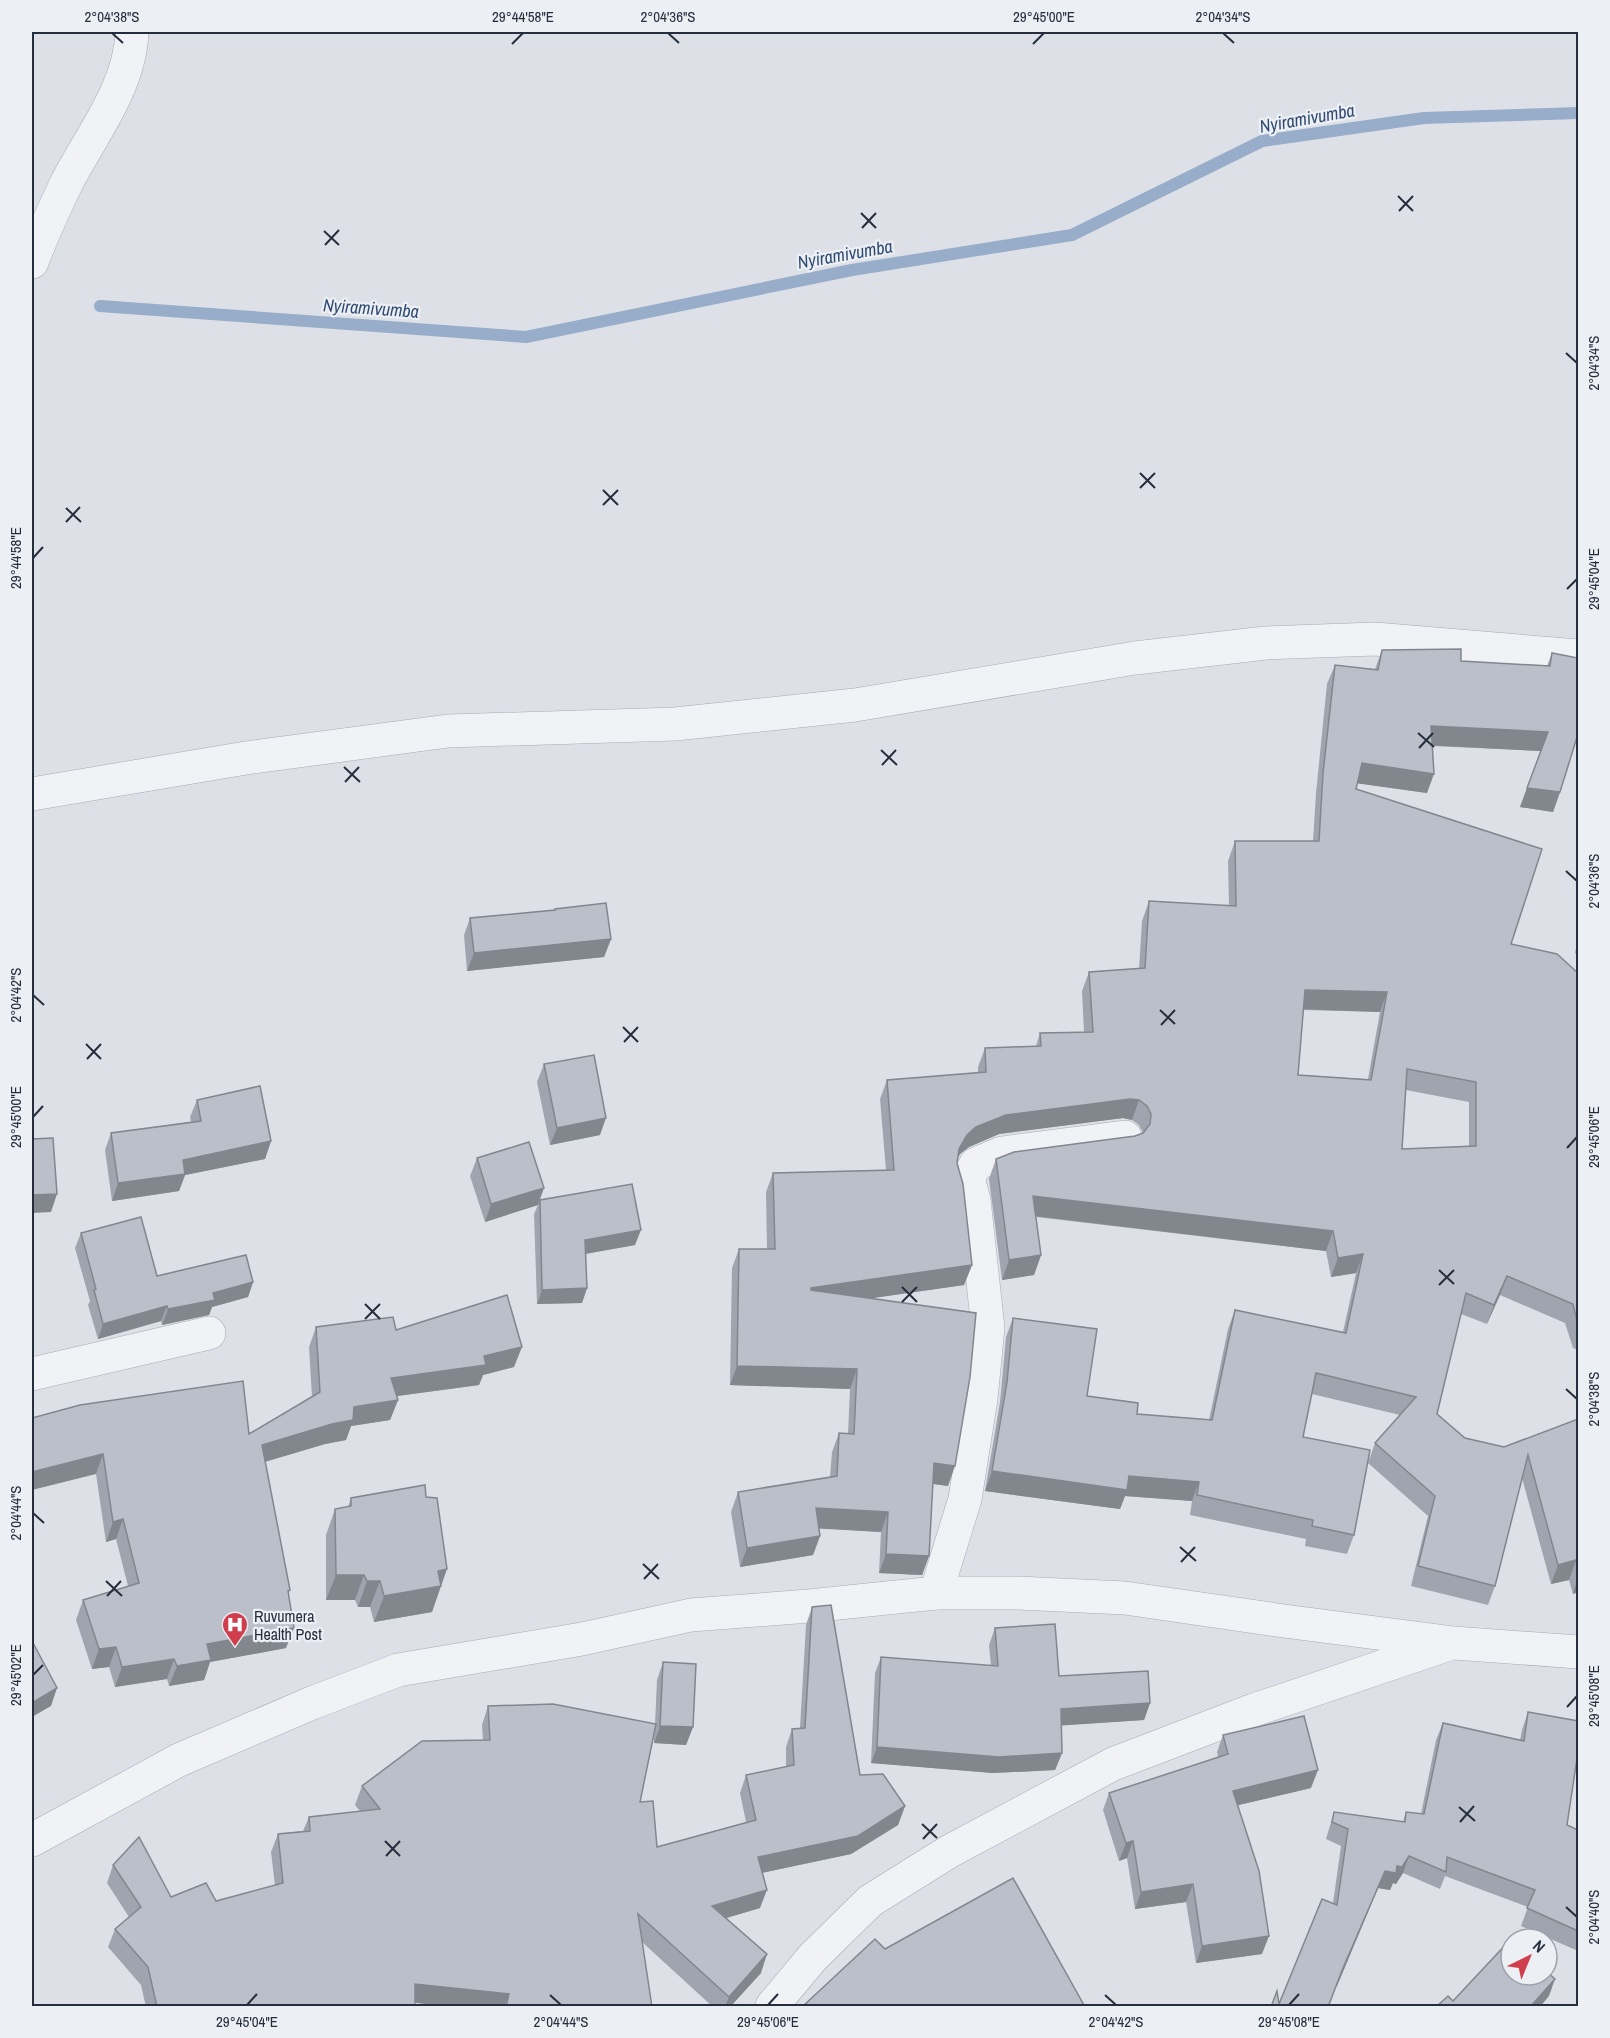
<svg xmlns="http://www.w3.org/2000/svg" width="1610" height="2038" viewBox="0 0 1610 2038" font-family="'Archivo Narrow',sans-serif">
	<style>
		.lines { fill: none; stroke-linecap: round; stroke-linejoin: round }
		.stream { stroke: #97adc9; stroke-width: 12 }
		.street-casing { stroke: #a6abb4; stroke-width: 34 }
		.street { stroke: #f0f2f6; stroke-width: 33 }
		.wall { fill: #a0a4ae; fill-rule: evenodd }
		.shaded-wall { fill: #82868d }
		.building { fill: #babfca; stroke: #82868d; stroke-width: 1.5; fill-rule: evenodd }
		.ticks { fill: none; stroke: #262e3e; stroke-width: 2 }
		.labels { text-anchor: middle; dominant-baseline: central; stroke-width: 4.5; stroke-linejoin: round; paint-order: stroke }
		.poi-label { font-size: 16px; fill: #262e3e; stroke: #ecf0f5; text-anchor: start }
		.water-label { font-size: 18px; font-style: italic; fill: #304b73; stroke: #ecf0f5 }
		.neatline { fill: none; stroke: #262e3e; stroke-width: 2 }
		.ticks-label { font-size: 15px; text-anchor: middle; fill: #262e3e }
	</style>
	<rect width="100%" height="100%" fill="#dde1e7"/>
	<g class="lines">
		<!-- stream -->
		<path class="stream" d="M100 306 526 337 852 270 1072 235 1262 141 1424 118 1578 113"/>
		<defs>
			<g id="street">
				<path d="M32 262C42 235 54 209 67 182 92 134 130 87 132 32"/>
				<path d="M32 794 246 758 448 731 675 724 855 705 1135 658 1266 643 1375 639 1578 656"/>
				<path d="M32 1374 209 1333"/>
				<path d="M936 1593 965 1499 981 1399 988 1328 974 1200 968 1178 976 1164 1002 1153 1125 1137"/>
				<path d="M32 1840 179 1760 312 1703 398 1670 582 1639 691 1615 809 1606 936 1593H1018L1125 1598 1284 1621 1454 1643 1578 1652"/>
				<path d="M772 2006 813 1957 870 1901 950 1851 1113 1764 1254 1710 1446 1645"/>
			</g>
		</defs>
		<!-- street casing -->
		<use href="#street" class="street-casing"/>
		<!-- street -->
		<use href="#street" class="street"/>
	</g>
	<!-- wall -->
	<g class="wall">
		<path d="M1382 650 1461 661 1547 666 1552 653 1560 792 1553 812 1520 807 1541 751 1432 746 1427 793 1357 783 1356 789 1511 944 1578 973V1350L1573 1348 1565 1323 1500 1295 1487 1324 1461 1314 1437 1414 1465 1438 1504 1447 1578 1419V1592L1573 1594 1569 1580 1551 1584 1522 1478 1495 1586 1488 1605 1411 1586 1428 1516 1368 1463 1375 1443 1400 1415 1312 1394 1303 1437 1354 1535 1347 1554 1305 1546 1306 1539 1190 1515 1192 1501 1125 1496 1120 1509 985 1491 1000 1402 1006 1337 1013 1318 1087 1396 1137 1414 1209 1420 1228 1329 1235 1310 1343 1332 1356 1273 1331 1277 1326 1251 1036 1217 1041 1255 1034 1275 1002 1280 989 1179 996 1159 1135 1136 1143 1133 1139 1125 1132 1120 1123 1118 999 1134 969 1147 960 1154 957 1159V1163L972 1265 964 1285 871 1298 948 1486 933 1484 929 1556 922 1575 879 1573 881 1532 819 1528 820 1536 813 1555 740 1567 731 1512 738 1492 830 1477 832 1452 839 1433H848L850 1389 730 1385 732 1268 739 1249H767L766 1192 773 1173 886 1170 880 1099 887 1080 978 1073V1067L985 1048 1036 1046 1040 1033 1084 1032 1082 991 1089 972 1139 969 1142 921 1149 901 1229 906 1228 861 1235 841H1313L1316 793 1327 684 1335 665 1375 669ZM1303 1010 1380 1012 1368 1079 1298 1075ZM1406 1090 1469 1102V1146L1402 1149Z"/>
		<path d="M555 909 611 939 604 957 467 971 464 935 470 918 554 910Z"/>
		<path d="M1578 940V955L1575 953Z"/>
		<path d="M544 1064 600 1135 550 1145 537 1082Z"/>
		<path d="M197 1100 271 1141 265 1159 185 1175 179 1191 112 1201 105 1150 111 1133 191 1122 190 1117Z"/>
		<path d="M477 1158 540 1200 635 1245 585 1254 587 1288 582 1303 537 1304 534 1214 538 1205 485 1222 470 1176Z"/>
		<path d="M81 1233 157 1276 253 1282 248 1297 212 1307 209 1315 162 1325 161 1321 98 1339 88 1305 90 1301 75 1248Z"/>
		<path d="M316 1327 396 1330 514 1367 483 1375 479 1385 396 1396 398 1400 390 1420 351 1426 346 1440 325 1444 265 1462 290 1590 288 1594 286 1648 210 1662 204 1680 169 1686 167 1679 115 1687 109 1667 92 1669 76 1620 83 1600 128 1586 116 1539 106 1542 96 1474 32 1418 249 1434 312 1397 309 1347Z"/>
		<path d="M426 1497 441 1584 432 1612 374 1622 370 1607H358L355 1600H326V1535L335 1509 348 1507 351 1498Z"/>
		<path d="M812 1607 860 1775 905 1806 898 1825 851 1854 762 1873 760 1908 726 1918 761 1973 730 2007H713L642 1942 652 2007H451L415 2002V2007H146L141 1985 108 1947 115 1929 129 1917 107 1883 113 1865 171 1897 216 1901 275 1886 271 1852 278 1834 303 1831 309 1817 360 1811 355 1805 362 1786 483 1740 482 1725 488 1706 655 1724 657 1680 663 1662 693 1727 686 1745 654 1743V1730L640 1802 657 1847 746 1822 740 1793 746 1775 786 1767V1747L792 1729 800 1728 806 1625Z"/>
		<path d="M995 1628 1059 1676 1150 1703 1144 1720 1061 1725 1062 1753 1055 1770 993 1773 871 1763 875 1673 881 1657 991 1666 989 1645Z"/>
		<path d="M1528 1712 1567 1825 1578 1830V1951L1521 1926 1528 1907 1445 1876 1440 1889 1403 1873 1396 1884 1393 1883 1390 1890 1378 1888 1337 1986 1279 2004 1333 1903 1341 1846 1326 1839 1334 1812 1403 1822 1406 1812 1421 1814 1436 1740 1443 1723 1520 1740 1522 1730Z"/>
		<path d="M1223 1735 1311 1788 1238 1805 1262 1954 1196 1963 1186 1902 1135 1909 1127 1858 1119 1861 1103 1810 1109 1793 1218 1757 1217 1752Z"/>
	</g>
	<!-- shaded-wall -->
	<g class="shaded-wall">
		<path d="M1431 726 1548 732 1541 751 1424 745Z"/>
		<path d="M1362 763 1434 774 1427 793 1355 783Z"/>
		<path d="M1527 788 1560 792 1553 812 1520 807Z"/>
		<path d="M611 939 604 957 467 971 474 953Z"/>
		<path d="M1305 990 1387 992 1380 1012 1297 1009Z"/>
		<path d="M1130 1099 1139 1100 1132 1120 1123 1118 999 1134 969 1147 960 1154 952 1169 959 1149 967 1135 976 1127 1006 1115Z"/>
		<path d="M606 1118 600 1135 550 1145 557 1128Z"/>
		<path d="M271 1141 265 1159 185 1175 179 1191 112 1201 118 1183 183 1160Z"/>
		<path d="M544 1188 538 1205 485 1222 491 1204Z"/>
		<path d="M57 1194 51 1212 32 1213V1195Z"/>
		<path d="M1033 1196 1333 1231 1326 1251 1026 1215Z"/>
		<path d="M641 1230 635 1245 579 1255 585 1240Z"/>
		<path d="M1363 1254 1356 1273 1331 1277 1338 1258Z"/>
		<path d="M1041 1255 1034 1275 1002 1280 1009 1260Z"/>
		<path d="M972 1265 964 1285 804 1308 811 1288Z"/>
		<path d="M1507 1276 1500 1295 1487 1324 1494 1305Z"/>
		<path d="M253 1282 248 1297 212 1307 209 1315 162 1325 168 1309 213 1293Z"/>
		<path d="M587 1288 582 1303 537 1304 542 1290Z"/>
		<path d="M167 1306 161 1321 98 1339 103 1324Z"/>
		<path d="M522 1347 514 1367 483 1375 479 1385 383 1398 391 1378Z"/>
		<path d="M737 1366 857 1369 850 1389 730 1385Z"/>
		<path d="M398 1400 390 1420 351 1426 346 1440 325 1444 254 1465 262 1445 354 1407Z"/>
		<path d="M103 1454 96 1474 32 1490V1472Z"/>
		<path d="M934 1463 955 1466 948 1486 927 1483Z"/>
		<path d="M992 1471 1129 1476 1199 1482 1192 1501 1125 1496 1120 1509 985 1491Z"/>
		<path d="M816 1508 888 1512 881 1532 809 1528Z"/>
		<path d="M123 1519 116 1539 106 1542 113 1522Z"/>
		<path d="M820 1536 813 1555 740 1567 747 1548Z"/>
		<path d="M886 1554 929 1556 922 1575 879 1573Z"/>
		<path d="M1576 1560 1569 1580 1551 1584 1558 1565Z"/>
		<path d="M447 1569 432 1612 374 1622 384 1596 438 1571Z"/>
		<path d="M336 1575H364L355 1600H326Z"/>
		<path d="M1578 1578V1592L1573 1594Z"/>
		<path d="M367 1581H380L370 1607H358Z"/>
		<path d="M294 1628 286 1648 210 1662 204 1680 169 1686 177 1666 207 1644Z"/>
		<path d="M116 1647 109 1667 92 1669 99 1649Z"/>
		<path d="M174 1659 167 1679 115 1687 122 1667Z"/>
		<path d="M57 1688 51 1706 32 1717V1703Z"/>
		<path d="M1150 1703 1144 1720 1055 1726 1061 1709Z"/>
		<path d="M660 1726 693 1727 686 1745 654 1743Z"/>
		<path d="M877 1747 1062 1753 1055 1770 993 1773 871 1763Z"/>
		<path d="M1318 1770 1311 1788 1226 1808 1233 1791Z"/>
		<path d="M905 1806 898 1825 851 1854 751 1875 758 1857Z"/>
		<path d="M1133 1841 1127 1858 1119 1861 1126 1843Z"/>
		<path d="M1409 1856 1403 1873 1396 1884 1393 1883 1390 1890 1378 1888 1337 1986 1343 1968 1385 1871 1397 1866Z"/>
		<path d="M1193 1884 1186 1902 1135 1909 1141 1892Z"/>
		<path d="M767 1890 760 1908 706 1924 712 1906Z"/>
		<path d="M1269 1936 1262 1954 1196 1963 1202 1946Z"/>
		<path d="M767 1954 761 1973 730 2007H725L729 1997Z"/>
		<path d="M1555 1979 1549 1996 1540 2007H1530Z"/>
		<path d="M415 1984 509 1994 504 2007H451L408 2002Z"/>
	</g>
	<!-- building -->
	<g class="building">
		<path d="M1461 649V661L1550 666 1552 653 1578 658V734L1560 792 1527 788 1548 732 1431 726 1434 774 1362 763 1356 789 1542 849 1511 944 1557 954 1578 973V1325L1573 1304 1507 1276 1494 1305 1466 1293 1437 1414 1465 1438 1504 1447 1578 1419V1568L1576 1560 1558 1565 1528 1455 1495 1586 1418 1566 1435 1496 1375 1443 1416 1397 1316 1373 1303 1437 1370 1450 1354 1535 1312 1526 1313 1520 1197 1495 1199 1482 1129 1476 1127 1490 992 1471 1007 1382 1013 1318 1097 1329 1087 1396 1138 1403 1137 1414 1212 1420 1235 1310 1346 1333 1363 1254 1338 1258 1333 1231 1033 1196 1041 1255 1009 1260 996 1159 1014 1152 1135 1136 1143 1133 1150 1124 1151 1114 1147 1106 1139 1100 1130 1099 1006 1115 976 1127 967 1135 959 1149 957 1163 963 1184 972 1265 811 1288V1290L976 1313 970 1377 955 1466 934 1463 929 1556 886 1554 888 1512 816 1508 820 1536 747 1548 738 1492 837 1476 839 1433 854 1434 857 1369 737 1366 739 1249H775L773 1173 894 1170 887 1080 986 1072 985 1048 1041 1046 1040 1033 1093 1032 1089 972 1145 968 1149 901 1236 906 1235 841H1319L1323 773 1335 665 1378 670 1382 650ZM1305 990 1387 992 1371 1080 1298 1075ZM1407 1069 1476 1082V1146L1402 1149Z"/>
		<path d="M606 903 611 939 474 953 470 918 555 910V909Z"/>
		<path d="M594 1055 606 1118 557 1128 544 1064Z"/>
		<path d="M260 1086 271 1141 183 1160 185 1174 118 1183 111 1133 201 1121 197 1100Z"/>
		<path d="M53 1138 57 1194 32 1195V1139Z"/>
		<path d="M529 1142 544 1188 491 1204 477 1158Z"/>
		<path d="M632 1184 641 1230 585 1240 587 1288 542 1290 540 1200Z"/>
		<path d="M141 1217 157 1276 246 1255 253 1282 213 1293 215 1300 168 1309 167 1306 103 1324 94 1290 96 1289 81 1233Z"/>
		<path d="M507 1295 522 1347 484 1356 486 1365 391 1378 398 1400 354 1407 353 1420 332 1424 262 1445 290 1590 288 1591 294 1628 207 1644 211 1660 177 1666 174 1659 122 1667 116 1647 99 1649 83 1600 139 1583 123 1519 113 1522 103 1454 32 1472V1418L80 1405 243 1381 249 1434 320 1392 316 1327 393 1317 396 1330Z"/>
		<path d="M425 1485 426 1497 437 1498 447 1569 438 1571 441 1586 384 1596 380 1581H367L364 1575H336L335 1509 351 1506V1498Z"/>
		<path d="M831 1605 860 1775 883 1774 905 1806 858 1836 758 1857 767 1890 712 1906 767 1954 729 1997 638 1914 652 2007H506L509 1994 415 1984V2007H157L148 1967 115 1929 141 1907 113 1865 139 1837 171 1897 206 1883 216 1901 283 1883 278 1834 310 1831 309 1817 380 1809 362 1786 422 1741 490 1740 488 1706 553 1704 656 1724 640 1802 653 1801 657 1847 756 1820 746 1775 794 1765 792 1729 805 1728 812 1607Z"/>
		<path d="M1055 1624 1059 1676 1148 1671 1150 1703 1061 1709 1062 1753 999 1757 877 1747 881 1657 998 1666 995 1628Z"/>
		<path d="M32 1641 57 1688 32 1703Z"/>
		<path d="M663 1662 696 1664 693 1727 660 1726Z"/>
		<path d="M1528 1712 1578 1721V1752L1567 1825 1578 1830V1931L1527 1908 1535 1890 1447 1857 1446 1872 1409 1856 1402 1867 1397 1866 1396 1873 1385 1871 1343 1968 1328 2007H1271L1277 1991 1279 2004 1322 1899 1337 1905 1348 1829 1332 1822 1334 1812 1405 1822 1406 1812 1424 1814 1443 1723 1524 1741Z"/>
		<path d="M1304 1716 1318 1770 1233 1791 1259 1871 1269 1936 1202 1946 1193 1884 1141 1892 1133 1841 1126 1843 1109 1793 1228 1754 1223 1735Z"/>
		<path d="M1013 1878 1085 2007H802L875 1939 885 1949Z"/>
		<path d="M1511 1939V1975H1547V1972L1555 1979 1530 2007H1436L1448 1996 1453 2001Z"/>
	</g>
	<!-- ticks -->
	<path class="ticks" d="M112 33 123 43M668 33 679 43M1223 33 1234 43M512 44 523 33M1033 44 1044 33M1398 196 1413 211M1399 211 1413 196M861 213 876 228M862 228 876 213M324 231 339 245M325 245 339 230M1566 353 1577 363M1140 473 1155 488M1140 488 1155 473M603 490 618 505M603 505 618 490M66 508 81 522M66 522 80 507M33 558 43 547M1567 589 1577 579M1418 733 1434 747M1419 748 1433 733M881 750 897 765M882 765 896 750M344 767 360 782M345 782 359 767M1566 871 1577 881M33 995 44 1005M1160 1010 1175 1024M1161 1025 1175 1010M623 1027 638 1042M624 1042 638 1027M86 1044 101 1059M87 1059 101 1044M33 1117 43 1106M1567 1148 1577 1137M1439 1270 1454 1284M1439 1285 1454 1270M902 1287 917 1302M902 1302 917 1287M365 1304 380 1319M365 1319 380 1304M1566 1389 1577 1399M33 1513 44 1523M1180 1547 1196 1561M1181 1562 1195 1547M643 1564 659 1579M644 1579 658 1564M106 1581 122 1596M107 1596 121 1581M33 1675 43 1665M1567 1707 1577 1696M1459 1807 1475 1821M1460 1822 1474 1806M922 1824 937 1838M923 1839 937 1824M385 1841 400 1856M386 1856 400 1841M1566 1907 1577 1917M550 1995 561 2005M1105 1995 1116 2005M247 2005 257 1994M768 2005 778 1994M1289 2005 1299 1994"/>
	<!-- icons -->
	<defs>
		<symbol id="hospital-pin" viewBox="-11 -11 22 30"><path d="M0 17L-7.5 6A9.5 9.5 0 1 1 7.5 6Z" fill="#d03e4d" stroke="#ecf0f5"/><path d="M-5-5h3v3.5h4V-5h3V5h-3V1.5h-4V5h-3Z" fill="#fff"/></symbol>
	</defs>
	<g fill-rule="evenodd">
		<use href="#hospital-pin" x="220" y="1610" width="30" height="40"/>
	</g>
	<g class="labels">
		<!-- poi labels -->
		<g class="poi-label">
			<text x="254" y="1616">Ruvumera<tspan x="254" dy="18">Health Post</tspan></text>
		</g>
		<!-- water labels -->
		<g class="water-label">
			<text transform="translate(1307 118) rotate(-10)">Nyiramivumba</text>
			<text transform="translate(845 254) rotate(-10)">Nyiramivumba</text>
			<text transform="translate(371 308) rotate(4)">Nyiramivumba</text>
		</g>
	</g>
	<!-- border -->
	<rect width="1610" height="2038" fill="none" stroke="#ecf0f5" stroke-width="66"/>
	<!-- north arrow -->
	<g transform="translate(1529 1957) rotate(43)"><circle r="28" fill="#ecf0f5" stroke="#9da2ac" stroke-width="1.5"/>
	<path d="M0-4.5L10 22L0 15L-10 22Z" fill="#d03e4d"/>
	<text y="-9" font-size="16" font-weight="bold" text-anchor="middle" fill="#262e3e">N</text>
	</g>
	<rect x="33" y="33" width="1544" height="1972" class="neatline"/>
	<g class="ticks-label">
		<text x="112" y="22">2°04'38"S</text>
		<text x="523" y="22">29°44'58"E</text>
		<text x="668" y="22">2°04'36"S</text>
		<text x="1044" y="22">29°45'00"E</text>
		<text x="1223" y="22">2°04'34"S</text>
		<text transform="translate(1594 363) rotate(-90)" y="5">2°04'34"S</text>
		<text transform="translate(16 558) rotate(-90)" y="5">29°44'58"E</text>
		<text transform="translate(1594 579) rotate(-90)" y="5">29°45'04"E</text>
		<text transform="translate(1594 881) rotate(-90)" y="5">2°04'36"S</text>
		<text transform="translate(16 995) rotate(-90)" y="5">2°04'42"S</text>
		<text transform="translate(16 1117) rotate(-90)" y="5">29°45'00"E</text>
		<text transform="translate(1594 1137) rotate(-90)" y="5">29°45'06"E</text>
		<text transform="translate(1594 1399) rotate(-90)" y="5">2°04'38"S</text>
		<text transform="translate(16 1513) rotate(-90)" y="5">2°04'44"S</text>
		<text transform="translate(16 1675) rotate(-90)" y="5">29°45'02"E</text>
		<text transform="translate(1594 1696) rotate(-90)" y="5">29°45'08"E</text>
		<text transform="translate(1594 1917) rotate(-90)" y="5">2°04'40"S</text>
		<text x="247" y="2027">29°45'04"E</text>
		<text x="561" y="2027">2°04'44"S</text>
		<text x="768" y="2027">29°45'06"E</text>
		<text x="1116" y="2027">2°04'42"S</text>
		<text x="1289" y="2027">29°45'08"E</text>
	</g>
</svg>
